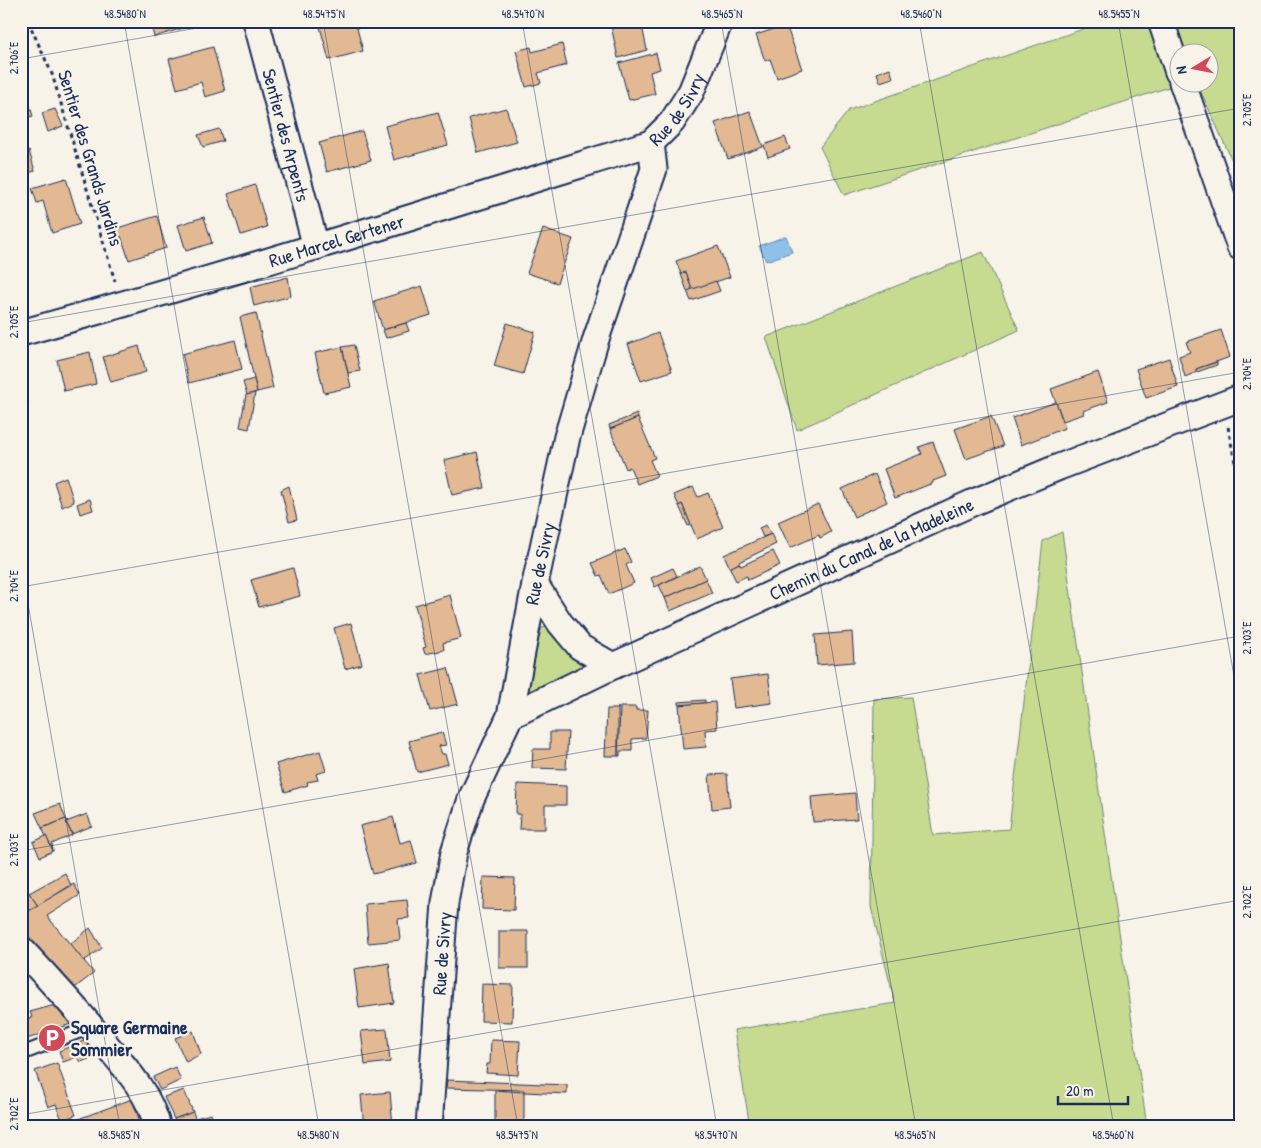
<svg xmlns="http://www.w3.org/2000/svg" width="1261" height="1148" viewBox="0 0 1261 1148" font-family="'Patrick Hand',sans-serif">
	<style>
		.green { fill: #c6db90; stroke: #708577 }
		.water { fill: #8fc0ea; stroke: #6186b2 }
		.building { fill: #e2b992; stroke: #1b2f5e }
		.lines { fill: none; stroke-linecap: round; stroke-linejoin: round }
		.service-casing { stroke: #1b2f5e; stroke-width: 16 }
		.minor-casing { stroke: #1b2f5e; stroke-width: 29 }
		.path { stroke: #1b2f5e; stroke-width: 3; stroke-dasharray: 4 4; stroke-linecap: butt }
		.service { stroke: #f7f3e8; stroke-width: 12 }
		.minor { stroke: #f7f3e8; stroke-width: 25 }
		.ticks { fill: none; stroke: #1b2f5e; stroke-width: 1; stroke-opacity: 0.45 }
		.labels { text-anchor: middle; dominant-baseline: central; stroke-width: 4.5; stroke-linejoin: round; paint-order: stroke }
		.street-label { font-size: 19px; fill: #1b2f5e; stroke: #f7f3e8 }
		.poi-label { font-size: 19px; font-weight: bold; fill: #1b2f5e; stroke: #f7f3e8; text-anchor: start }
		.neatline { fill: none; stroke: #1b2f5e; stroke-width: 2 }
		.ticks-label { font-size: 12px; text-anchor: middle; fill: #1b2f5e }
	</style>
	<rect width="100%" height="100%" fill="#f7f3e8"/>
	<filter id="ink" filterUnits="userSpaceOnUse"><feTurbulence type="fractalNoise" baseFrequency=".02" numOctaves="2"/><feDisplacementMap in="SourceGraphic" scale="10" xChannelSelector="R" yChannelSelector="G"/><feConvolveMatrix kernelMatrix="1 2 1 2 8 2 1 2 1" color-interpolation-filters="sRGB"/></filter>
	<g filter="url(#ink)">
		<!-- green -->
		<g class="green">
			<path d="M1106 21H1240V178L1197 83 1208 82V52H1178L1181 83 844 195 820 147 849 110Z"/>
			<path d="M983 252 1019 330 797 430 766 337Z"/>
			<path d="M1062 532 1147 1127H750L734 1030 895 1003 871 907 874 699 911 697 933 835 1009 829 1043 541Z"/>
			<path d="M550 625 584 662V667L530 693 528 688 540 633 542 628Z"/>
		</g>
		<!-- water -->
		<path class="water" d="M786 236 792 252 766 261 759 246Z"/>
		<!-- building -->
		<g class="building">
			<path d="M150 21H186L187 27 154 37Z"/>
			<path d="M343 21H355L363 51 329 60 320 27Z"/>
			<path d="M610 21H641L647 50 618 58Z"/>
			<path d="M786 25 802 69 777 78 770 59 765 61 756 35Z"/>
			<path d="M562 44 567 65 538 73 541 83 526 87 516 51 531 47 532 52Z"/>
			<path d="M213 47 225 91 205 97 201 82 177 89 169 59Z"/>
			<path d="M656 53 660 69 650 72 655 94 629 100 619 63Z"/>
			<path d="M890 68 893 78 880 82 877 73Z"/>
			<path d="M29 103 33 116 21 119V106Z"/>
			<path d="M506 108 517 142 478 153 469 118Z"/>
			<path d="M55 109 63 126 48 132 42 113Z"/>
			<path d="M750 111 763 147 728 159 715 123Z"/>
			<path d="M438 112 448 145 394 160 385 126Z"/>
			<path d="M219 129 223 141 203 147 198 135Z"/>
			<path d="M362 131 371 160 327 172 319 143Z"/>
			<path d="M785 137 790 149 768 157 764 145Z"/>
			<path d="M29 151 35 171 21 175V153Z"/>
			<path d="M66 178 80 224 52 233 43 201 37 203 32 188Z"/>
			<path d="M255 185 267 227 241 235 228 194Z"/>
			<path d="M157 216 166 248 129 260 121 236 117 237 114 229Z"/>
			<path d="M204 217 212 243 186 251 178 225Z"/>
			<path d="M543 229 573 239 557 283 527 273Z"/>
			<path d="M718 246 730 277 692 290 686 272 681 274 676 261Z"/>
			<path d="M686 272 692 290 687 291 681 274Z"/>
			<path d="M288 277 291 296 254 306 250 287Z"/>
			<path d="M716 281 720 291 691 301 687 291Z"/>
			<path d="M422 286 431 315 383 330 374 301Z"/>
			<path d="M256 313 273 388 257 392 240 317Z"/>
			<path d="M406 323 409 331 386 338 383 330Z"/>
			<path d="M507 323 535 332 523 374 494 366Z"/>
			<path d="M1221 330 1230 357 1196 369 1197 372 1185 377 1179 356 1190 352 1186 342Z"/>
			<path d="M658 333 672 371 641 381 628 344Z"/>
			<path d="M235 340 242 369 189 383 182 354Z"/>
			<path d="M354 345 360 371 348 373 342 347Z"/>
			<path d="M139 346 146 372 111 382 103 357Z"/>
			<path d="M342 347 351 387 324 393 315 353Z"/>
			<path d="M90 352 96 384 64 391 57 360Z"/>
			<path d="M1169 358 1178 387 1146 398 1136 369Z"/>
			<path d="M1217 362V365L1197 372 1196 369Z"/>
			<path d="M1098 372 1108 402 1083 411 1084 414 1063 421 1051 389Z"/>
			<path d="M21 378 28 403 21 405Z"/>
			<path d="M254 379 257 392 247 395 243 382Z"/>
			<path d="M255 393 249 429 240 427 246 395Z"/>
			<path d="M1056 402 1065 428 1021 445 1012 418Z"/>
			<path d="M637 414 638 418 610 429 609 425Z"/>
			<path d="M991 416 1003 446 966 459 955 429Z"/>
			<path d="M638 418 655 458 650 460 657 476 637 484 630 467 626 469 610 429Z"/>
			<path d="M933 442 946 476 933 481V483L895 498 884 469 922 454 919 447Z"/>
			<path d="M477 452 485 488 452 495 444 460Z"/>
			<path d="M875 474 887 502 854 517 842 489Z"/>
			<path d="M66 477 74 502 62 507 54 482Z"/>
			<path d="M289 486 297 520 289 522 281 490Z"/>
			<path d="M693 487 698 497 708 493 723 527 697 539 682 504 679 506 674 495Z"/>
			<path d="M90 499 93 510 80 514 77 504Z"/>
			<path d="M682 504 691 525 688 526 679 506Z"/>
			<path d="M818 504 831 532 820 538 819 535 790 548 778 522Z"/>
			<path d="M766 525 771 534 763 537 759 528Z"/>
			<path d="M771 534 776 544 739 562V563L730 568 724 555Z"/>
			<path d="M625 549 631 562 626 565 634 583 609 594 601 575 598 576 592 563Z"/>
			<path d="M773 551 780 565 748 580 747 576 736 581 730 568 739 563 741 566Z"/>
			<path d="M700 566 706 579 665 598 659 585Z"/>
			<path d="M293 568 300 596 259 607 251 580Z"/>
			<path d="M673 568 677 576 655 587 651 578Z"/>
			<path d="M706 579 712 593 670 611 665 598Z"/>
			<path d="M450 595 461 638 443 643 444 650 425 654 423 648 426 647 415 605Z"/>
			<path d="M351 623 362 664 345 669 334 628Z"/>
			<path d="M852 632 854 662 817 665 815 635Z"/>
			<path d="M448 668 458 704 430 711 420 675Z"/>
			<path d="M768 674 772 703 734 708 730 679Z"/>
			<path d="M705 700V703L679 705V702Z"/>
			<path d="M715 702 717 729 705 730 706 747 683 749 679 705Z"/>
			<path d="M618 707V756H605L607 709H618Z"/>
			<path d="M620 707H636V710H648L646 738 632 739V751H620V756H618Z"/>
			<path d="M442 732 446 745 439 746 442 754H445L448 764 417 772 409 741Z"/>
			<path d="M550 732H568L566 769 532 768 533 749H550Z"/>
			<path d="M320 751 326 771 316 774 318 780 307 782 308 785 285 792 276 764Z"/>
			<path d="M727 774 730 807 712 809 709 775Z"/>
			<path d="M517 784 566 786V805H545V829H519L520 814H516Z"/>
			<path d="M855 793 857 819 813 822 811 797Z"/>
			<path d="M60 804 66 819 42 828 35 813Z"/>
			<path d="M87 814 92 826 72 834 66 822Z"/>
			<path d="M393 817 400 843 411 840 417 863 373 874 360 826Z"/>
			<path d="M66 819 68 821 66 822 72 835 52 844 53 851 42 828Z"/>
			<path d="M46 836 53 851 40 857 33 842Z"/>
			<path d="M65 873 71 885 38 906 29 893Z"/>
			<path d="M483 877 515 878 514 910 482 909Z"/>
			<path d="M74 884 80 895 47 916 94 973 72 990 21 927V915Z"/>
			<path d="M25 887 38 906 21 915V890Z"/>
			<path d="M407 900 409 918 398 919 400 940 368 943 365 904Z"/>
			<path d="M90 928 102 948 84 961 70 944Z"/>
			<rect x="499" y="931" width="29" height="37"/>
			<path d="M389 963 394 1003 359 1008 354 969Z"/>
			<path d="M482 984 513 985 512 1022 481 1021Z"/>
			<path d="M55 1005 71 1024 21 1041V1022L32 1017 30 1012Z"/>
			<path d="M387 1029 390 1062 365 1065 361 1031Z"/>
			<path d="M193 1031 201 1054 186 1062 175 1038Z"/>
			<path d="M86 1040 99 1055 81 1062 77 1057 63 1062 59 1051Z"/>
			<path d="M491 1040 520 1041 518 1075 486 1073 487 1064H490Z"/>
			<path d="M57 1063 76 1115 62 1120 56 1104 48 1107 35 1071Z"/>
			<path d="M175 1067 181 1080 160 1090 153 1077Z"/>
			<path d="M447 1080 567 1085V1094L524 1092V1090L446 1088Z"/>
			<path d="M184 1090 193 1112 174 1119 164 1097Z"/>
			<path d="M495 1090 524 1092V1127H495Z"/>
			<path d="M390 1092 393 1127H364L361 1095Z"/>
			<path d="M132 1099 142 1127H55L78 1119Z"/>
			<path d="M193 1112 196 1121 177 1127 174 1119Z"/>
			<path d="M211 1114 216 1127H179L196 1121 195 1118Z"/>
		</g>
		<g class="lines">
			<defs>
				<path id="service" d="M21 1054 91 1027"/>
				<g id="minor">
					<path id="s1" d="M256 21 316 247"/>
					<path d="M1161 21 1178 72"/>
					<path d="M1182 82 1240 247"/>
					<path id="s2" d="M21 333C233 274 442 208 651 143L672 122 691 92 720 21"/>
					<path d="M535 584 560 623 580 647 613 666"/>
					<path id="s3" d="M510 716 613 666 974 502 1059 467 1240 398"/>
					<path d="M21 949C49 979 77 1009 103 1041 127 1070 147 1090 158 1127"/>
					<path id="s4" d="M429 1127 445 903 454 852 471 799 510 716 535 584 567 437 596 339 654 169 651 143"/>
				</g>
			</defs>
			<!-- service casing -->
			<use href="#service" class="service-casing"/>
			<!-- minor casing -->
			<use href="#minor" class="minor-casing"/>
			<!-- path -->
			<g class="path">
				<path d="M28 21 52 74 115 281"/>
				<path d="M1228 427 1240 488"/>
			</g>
			<!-- service -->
			<use href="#service" class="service"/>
			<!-- minor -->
			<use href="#minor" class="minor"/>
		</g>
	</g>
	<!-- ticks -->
	<path class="ticks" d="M124 21 319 1127M323 21 518 1127M522 21 717 1127M721 21 916 1127M919 21 1114 1127M1118 21 1240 710M21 59 237 21M21 323 1240 108M21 564 120 1127M21 587 1240 372M21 851 1240 636M21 1115 1240 900"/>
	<!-- icons -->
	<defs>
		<symbol id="parking-disc" viewBox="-11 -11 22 22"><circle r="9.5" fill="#d1495b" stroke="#f7f3e8"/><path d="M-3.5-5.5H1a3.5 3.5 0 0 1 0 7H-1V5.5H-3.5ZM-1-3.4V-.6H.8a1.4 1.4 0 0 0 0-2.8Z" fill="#fff"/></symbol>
	</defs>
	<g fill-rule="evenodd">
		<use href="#parking-disc" x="36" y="1022" width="32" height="32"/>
	</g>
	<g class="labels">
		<!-- street labels -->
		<g class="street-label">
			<text stroke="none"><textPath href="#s2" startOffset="701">Rue de Sivry</textPath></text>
			<text stroke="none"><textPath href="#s1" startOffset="118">Sentier des Arpents</textPath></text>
			<text transform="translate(91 158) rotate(73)">Sentier des Grands Jardins</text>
			<text stroke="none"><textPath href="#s2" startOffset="329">Rue Marcel Gertener</textPath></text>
			<text stroke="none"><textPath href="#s3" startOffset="398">Chemin du Canal de la Madeleine</textPath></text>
			<text stroke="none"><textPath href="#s4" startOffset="579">Rue de Sivry</textPath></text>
			<text stroke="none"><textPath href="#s4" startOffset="174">Rue de Sivry</textPath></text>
		</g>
		<!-- poi labels -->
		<g class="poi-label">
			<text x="71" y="1027">Square Germaine<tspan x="71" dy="22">Sommier</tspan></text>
		</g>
	</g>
	<!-- margin -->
	<rect width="1261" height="1148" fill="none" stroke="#f7f3e8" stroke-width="55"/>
	<!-- north arrow -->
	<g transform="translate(1194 68) rotate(260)"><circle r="24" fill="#f7f3e8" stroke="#9fa5b1"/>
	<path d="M0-4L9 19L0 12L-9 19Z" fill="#d1495b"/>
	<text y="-8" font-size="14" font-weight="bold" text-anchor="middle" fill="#1b2f5e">N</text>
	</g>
	<!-- scale -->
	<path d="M1058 1096v8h70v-8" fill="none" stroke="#1b2f5e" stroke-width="2.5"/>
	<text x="1066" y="1096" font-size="15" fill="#1b2f5e" stroke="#f7f3e8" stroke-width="4" paint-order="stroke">20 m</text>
	<rect x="28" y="28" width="1206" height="1092" class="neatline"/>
	<g class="ticks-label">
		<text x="125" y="18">48.5480°N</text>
		<text x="324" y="18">48.5475°N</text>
		<text x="523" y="18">48.5470°N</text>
		<text x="722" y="18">48.5465°N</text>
		<text x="921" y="18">48.5460°N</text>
		<text x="1119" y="18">48.5455°N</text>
		<text transform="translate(14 58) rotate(-90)" y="4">2.706°E</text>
		<text transform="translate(1247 110) rotate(-90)" y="4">2.705°E</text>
		<text transform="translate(14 322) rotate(-90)" y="4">2.705°E</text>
		<text transform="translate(1247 374) rotate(-90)" y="4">2.704°E</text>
		<text transform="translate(14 586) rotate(-90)" y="4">2.704°E</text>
		<text transform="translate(1247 638) rotate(-90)" y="4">2.703°E</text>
		<text transform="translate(14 850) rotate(-90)" y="4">2.703°E</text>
		<text transform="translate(1247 902) rotate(-90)" y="4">2.702°E</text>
		<text transform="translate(14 1114) rotate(-90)" y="4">2.702°E</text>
		<text x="119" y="1139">48.5485°N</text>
		<text x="318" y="1139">48.5480°N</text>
		<text x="517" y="1139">48.5475°N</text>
		<text x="716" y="1139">48.5470°N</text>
		<text x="915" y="1139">48.5465°N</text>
		<text x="1113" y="1139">48.5460°N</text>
	</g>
</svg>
